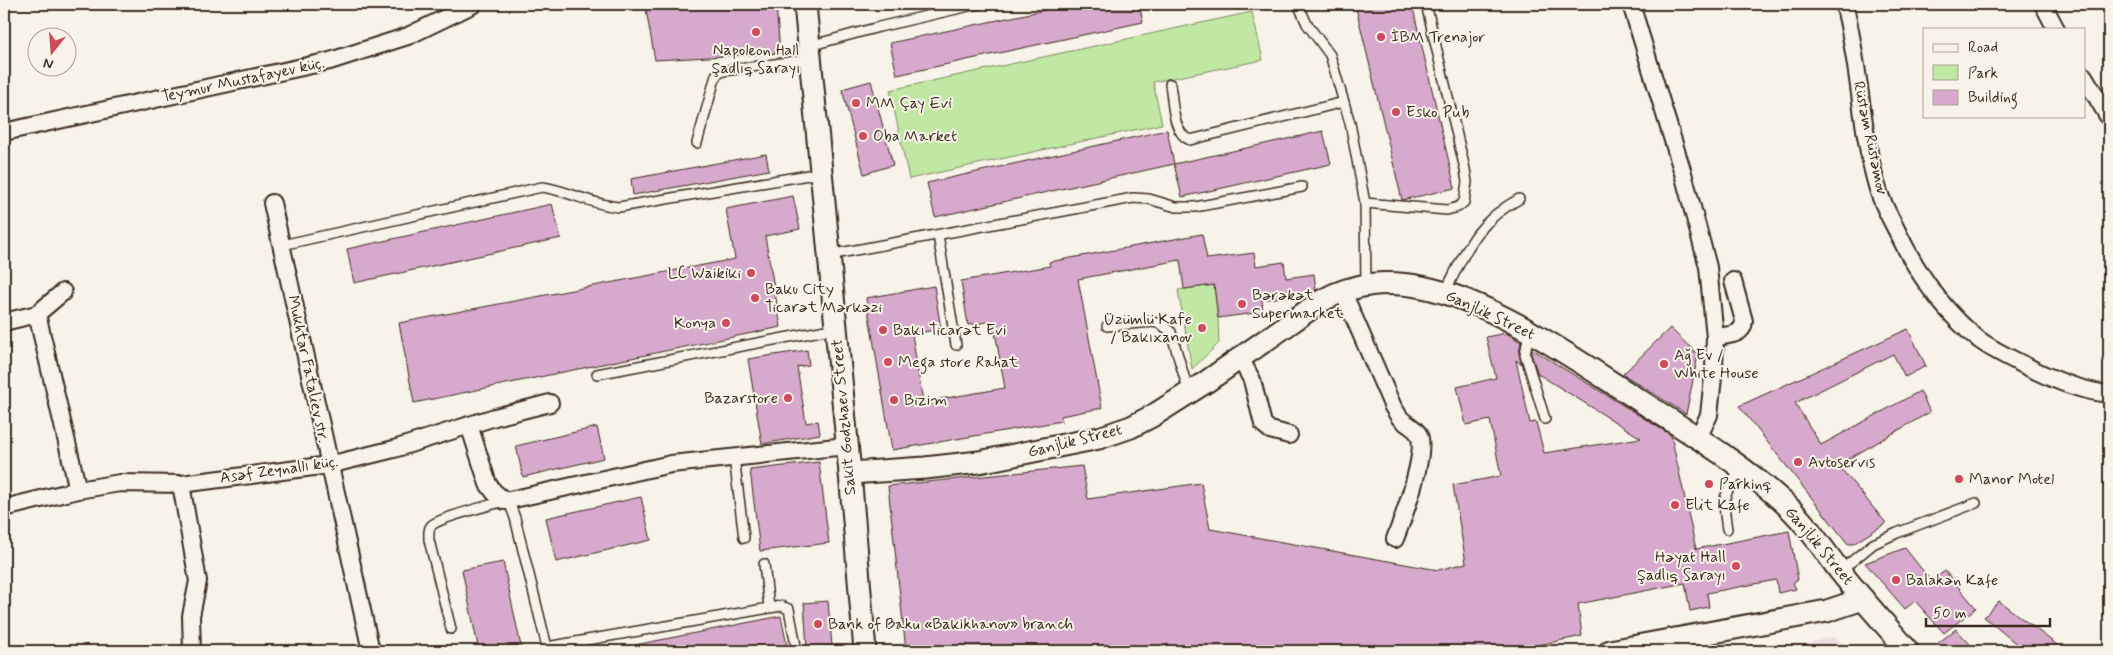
<svg xmlns="http://www.w3.org/2000/svg" width="2113" height="655" viewBox="0 0 2113 655" font-family="Mynerve,sans-serif">
	<style>
		.built { fill: #eddde0 }
		.green { fill: #c0e8a3; stroke: #7e8960 }
		.building { fill: #d7a9cc; stroke: #3b2a1e }
		.lines { fill: none; stroke-linecap: round; stroke-linejoin: round }
		.service-casing { stroke: #3b2a1e; stroke-width: 12 }
		.minor-casing { stroke: #3b2a1e; stroke-width: 20 }
		.tertiary-casing { stroke: #3b2a1e; stroke-width: 25 }
		.service { stroke: #f7f3e8; stroke-width: 9 }
		.minor { stroke: #f7f3e8; stroke-width: 16 }
		.tertiary { stroke: #f7f3e8; stroke-width: 21 }
		.poi-dot { fill: #d1495b; stroke: #f7f3e8; stroke-width: 2 }
		.labels { text-anchor: middle; dominant-baseline: central; stroke-width: 4; stroke-linejoin: round; paint-order: stroke }
		.poi-label { font-size: 16px; fill: #3b2a1e; stroke: #f7f3e8; text-anchor: start }
		.street-label { font-size: 16px; fill: #3b2a1e; stroke: #f7f3e8 }
	</style>
	<rect width="100%" height="100%" fill="#f7f3e8"/>
	<filter id="ink" filterUnits="userSpaceOnUse"><feTurbulence type="fractalNoise" baseFrequency=".02" numOctaves="2"/><feDisplacementMap in="SourceGraphic" scale="10" xChannelSelector="R" yChannelSelector="G"/><feConvolveMatrix kernelMatrix="1 2 1 2 8 2 1 2 1" color-interpolation-filters="sRGB"/></filter>
	<g filter="url(#ink)">
		<!-- built -->
		<path class="built" d="M1832 637 1856 651H1779Z"/>
		<!-- green -->
		<g class="green">
			<path d="M1252 12 1263 60 1153 82 1162 124 909 179 890 90Z"/>
			<path d="M1214 285 1218 318 1219 343 1192 369 1178 290Z"/>
		</g>
		<!-- building -->
		<g class="building">
			<path d="M645 4H776L780 53 655 60Z"/>
			<path d="M1073 4H1139L1143 22 897 75 890 43Z"/>
			<path d="M1355 4H1412L1455 188 1402 200Z"/>
			<path d="M871 81 893 165 864 174 842 89Z"/>
			<path d="M1167 130 1174 164 935 217 927 183Z"/>
			<path d="M1323 131 1331 164 1182 197 1174 164Z"/>
			<path d="M766 154 769 170 633 195 631 179Z"/>
			<path d="M793 196 800 229 765 236 781 327 414 403 399 323 735 259 726 209Z"/>
			<path d="M552 204 561 238 354 283 347 249Z"/>
			<path d="M1202 234 1207 259 1254 253 1256 266 1284 262 1286 278 1314 274 1316 290 1311 293 1262 300 1263 312 1218 318 1214 285 1184 289 1180 260 1078 279 1102 408 1061 416 1062 421 892 450 866 298 934 286 941 329 912 334 923 402 1005 388 993 321 968 325 961 281 1050 266 1049 262Z"/>
			<path d="M1670 328 1698 355 1686 414 1623 374Z"/>
			<path d="M1908 329 1926 366 1905 377 1893 354 1795 403 1821 445 1920 391 1930 412 1838 465 1886 523 1853 544H1848L1739 406Z"/>
			<path d="M1506 333 1521 342 1519 353 1521 364 1516 360 1530 423 1536 422 1544 453 1641 438 1538 374 1531 354 1532 349 1671 435 1696 549 1789 531 1798 580 1793 583 1796 589 1778 593 1776 580 1707 593 1709 607 1690 611 1685 583 1578 604 1582 636 1510 651H906L888 486 1082 466 1088 499 1201 483 1210 529 1438 570 1466 563 1453 485 1501 476 1490 420 1466 425 1457 387 1496 378 1486 337Z"/>
			<path d="M807 350 809 365 797 367 806 423 818 421 820 434 762 444 748 359Z"/>
			<path d="M597 427 604 458 523 477 516 446Z"/>
			<path d="M819 462 829 543 760 551 750 470Z"/>
			<path d="M641 497 651 540 556 562 546 518Z"/>
			<path d="M1905 548 1931 581 1945 571 1976 608 1944 633 1915 601 1905 609 1865 563Z"/>
			<path d="M503 562 522 651H479L462 570Z"/>
			<path d="M828 601 832 646 807 648 804 603Z"/>
			<path d="M1999 601 2065 651H2025L1984 617Z"/>
			<path d="M781 616 787 646 760 651H636L635 645Z"/>
			<path d="M1956 629 1976 651H1944L1937 644Z"/>
		</g>
		<g class="lines">
			<defs>
				<g id="service">
					<path d="M1298 4 1307 24 1330 55 1350 123 1365 203 1366 284"/>
					<path d="M809 46 879 27 978 4"/>
					<path d="M1170 84C1173 101 1172 133 1190 140L1344 102"/>
					<path d="M697 143 716 75 723 71 810 59"/>
					<path d="M1365 203 1447 210 1458 207 1464 202 1467 182 1465 169 1426 4"/>
					<path d="M938 235 956 345"/>
					<path d="M282 245 542 187C570 191 592 205 619 207L820 173"/>
					<path d="M829 255 1133 198 1149 199 1176 207H1195L1302 187"/>
					<path d="M1445 292C1466 251 1476 222 1519 199"/>
					<path d="M1107 326 1153 322 1161 324 1171 332 1189 393"/>
					<path d="M1529 333 1525 354 1545 419"/>
					<path d="M597 374 836 328"/>
					<path d="M734 457 744 538"/>
					<path d="M1727 529C1722 497 1723 496 1741 469"/>
					<path d="M764 564 769 607"/>
					<path d="M1840 571 1873 544 1897 533 1976 503"/>
					<path d="M451 629 429 540C429 535 428 528 432 525 441 517 491 505 505 501L511 507 515 518 548 651"/>
					<path d="M547 647 781 606 789 609 797 651"/>
				</g>
				<g id="minor">
					<path d="M1631 4 1683 173 1708 267 1715 337 1714 368 1709 415 1698 438"/>
					<path d="M1844 4C1860 63 1860 127 1877 186 1881 202 1890 217 1897 231 1916 271 1943 311 1978 339 1995 352 2015 360 2034 370 2059 382 2082 391 2109 394"/>
					<path d="M2043 4 2056 29"/>
					<path d="M2084 76 2109 118"/>
					<path d="M4 132 330 61 408 36 474 4"/>
					<path d="M272 203 371 651"/>
					<path d="M1342 290 1393 407C1396 411 1398 416 1401 419 1407 425 1415 427 1419 435 1427 453 1403 519 1395 539"/>
					<path d="M37 314 63 292"/>
					<path d="M4 322 37 314 78 490"/>
					<path d="M1715 337C1728 335 1743 336 1744 321L1733 281"/>
					<path d="M1240 358 1252 380 1263 424 1270 430 1289 435"/>
					<path d="M469 425 488 484 494 492 505 501 671 464 847 446"/>
					<path d="M181 484 198 581 191 616 192 651"/>
					<path d="M4 508 78 490 120 483 181 484 329 465 394 449 495 417 550 403"/>
					<path d="M1700 634 1704 651"/>
				</g>
				<g id="tertiary">
					<path d="M805 4 850 473 865 651"/>
					<path d="M850 473 925 468 979 462 1099 438 1131 427 1154 415 1206 382 1323 300C1355 283 1386 280 1422 287 1494 301 1577 361 1639 400 1687 431 1739 462 1781 500 1804 520 1821 546 1839 570 1861 598 1885 624 1908 651"/>
					<path d="M1610 651 1827 611 1863 599"/>
				</g>
			</defs>
			<!-- service casing -->
			<use href="#service" class="service-casing"/>
			<!-- minor casing -->
			<use href="#minor" class="minor-casing"/>
			<!-- tertiary casing -->
			<use href="#tertiary" class="tertiary-casing"/>
			<!-- service -->
			<use href="#service" class="service"/>
			<!-- minor -->
			<use href="#minor" class="minor"/>
			<!-- tertiary -->
			<use href="#tertiary" class="tertiary"/>
		</g>
	</g>
	<!-- markers -->
	<g class="poi-dot">
		<circle cx="756" cy="32" r="5"/>
		<circle cx="1381" cy="37" r="5"/>
		<circle cx="856" cy="103" r="5"/>
		<circle cx="1396" cy="112" r="5"/>
		<circle cx="863" cy="136" r="5"/>
		<circle cx="751" cy="273" r="5"/>
		<circle cx="755" cy="298" r="5"/>
		<circle cx="1242" cy="304" r="5"/>
		<circle cx="726" cy="323" r="5"/>
		<circle cx="1202" cy="328" r="5"/>
		<circle cx="883" cy="330" r="5"/>
		<circle cx="888" cy="362" r="5"/>
		<circle cx="1664" cy="364" r="5"/>
		<circle cx="788" cy="398" r="5"/>
		<circle cx="894" cy="400" r="5"/>
		<circle cx="1798" cy="462" r="5"/>
		<circle cx="1959" cy="479" r="5"/>
		<circle cx="1709" cy="484" r="5"/>
		<circle cx="1675" cy="505" r="5"/>
		<circle cx="1736" cy="566" r="5"/>
		<circle cx="1896" cy="580" r="5"/>
		<circle cx="818" cy="624" r="5"/>
	</g>
	<g class="labels">
		<!-- poi labels -->
		<g class="poi-label">
			<text x="1391" y="37">İBM Trenajor</text>
			<text x="756" y="50" text-anchor="middle">Napoleon Hall<tspan x="756" dy="18">Şadlıq Sarayı</tspan></text>
			<text x="866" y="103">MM Çay Evi</text>
			<text x="1406" y="112">Esko Pub</text>
			<text x="873" y="136">Oba Market</text>
			<text x="741" y="273" text-anchor="end">LC Waikiki</text>
			<text x="765" y="289">Baku City<tspan x="765" dy="18">Ticarət Mərkəzi</tspan></text>
			<text x="1252" y="295">Bərəkət<tspan x="1252" dy="18">Supermarket</tspan></text>
			<text x="1192" y="319" text-anchor="end">Üzümlü Kafe<tspan x="1192" dy="18">/ Bakıxanov</tspan></text>
			<text x="716" y="323" text-anchor="end">Konya</text>
			<text x="893" y="330">Bakı Ticarət Evi</text>
			<text x="1674" y="355">Ağ Ev /<tspan x="1674" dy="18">White House</tspan></text>
			<text x="898" y="362">Mega store Rahat</text>
			<text x="778" y="398" text-anchor="end">Bazarstore</text>
			<text x="904" y="400">Bizim</text>
			<text x="1808" y="462">Avtoservis</text>
			<text x="1969" y="479">Manor Motel</text>
			<text x="1719" y="484">Parkinq</text>
			<text x="1685" y="505">Elit Kafe</text>
			<text x="1726" y="557" text-anchor="end">Həyat Hall<tspan x="1726" dy="18">Şadlıq Sarayı</tspan></text>
			<text x="1906" y="580">Balakən Kafe</text>
			<text x="828" y="624">Bank of Baku «Bakikhanov» branch</text>
		</g>
		<!-- street labels -->
		<g class="street-label">
			<text transform="translate(243 80) rotate(-12)">Teymur Mustafayev küç.</text>
			<text transform="translate(1870 138) rotate(78)">Rüstəm Rüstəmov</text>
			<text transform="translate(1490 315) rotate(25)">Ganjlik Street</text>
			<text transform="translate(308 369) rotate(78)">Mukhtar Fataliev str.</text>
			<text transform="translate(844 417) rotate(-95)">Sakit Godzhaev Street</text>
			<text transform="translate(1075 441) rotate(-14)">Ganjlik Street</text>
			<text transform="translate(279 470) rotate(-8)">Asəf Zeynallı küç.</text>
			<text transform="translate(1819 546) rotate(50)">Ganjlik Street</text>
		</g>
	</g>
	<!-- margin -->
	<rect width="2113" height="655" fill="none" stroke="#f7f3e8" stroke-width="20"/>
	<rect x="10" y="10" width="2093" height="635" fill="none" stroke="#3b2a1e" stroke-width="2" filter="url(#ink)"/>
	<!-- legend -->
	<rect x="1923" y="28" width="162" height="90" fill="#f7f3e8" stroke="#aca397"/>
	<rect x="1933" y="44" width="25" height="8" fill="#f7f3e8" stroke="#aca397"/>
	<text x="1968" y="52" font-size="15" fill="#3b2a1e">Road</text>
	<rect x="1933" y="65" width="25" height="15" fill="#c0e8a3" stroke="#aca397"/>
	<text x="1968" y="78" font-size="15" fill="#3b2a1e">Park</text>
	<rect x="1933" y="90" width="25" height="15" fill="#d7a9cc" stroke="#aca397"/>
	<text x="1968" y="102" font-size="15" fill="#3b2a1e">Building</text>
	<!-- north arrow -->
	<g transform="translate(52 52) rotate(197)"><circle r="24" fill="#f7f3e8" stroke="#aca397"/>
	<path d="M0-4L9 19L0 12L-9 19Z" fill="#d1495b"/>
	<text y="-8" font-size="14" font-weight="bold" text-anchor="middle" fill="#3b2a1e">N</text>
	</g>
	<!-- scale -->
	<path d="M1926 618v8h124v-8" fill="none" stroke="#3b2a1e" stroke-width="2.5"/>
	<text x="1933" y="618" font-size="15" fill="#3b2a1e" stroke="#f7f3e8" stroke-width="4" paint-order="stroke">50 m</text>
</svg>
